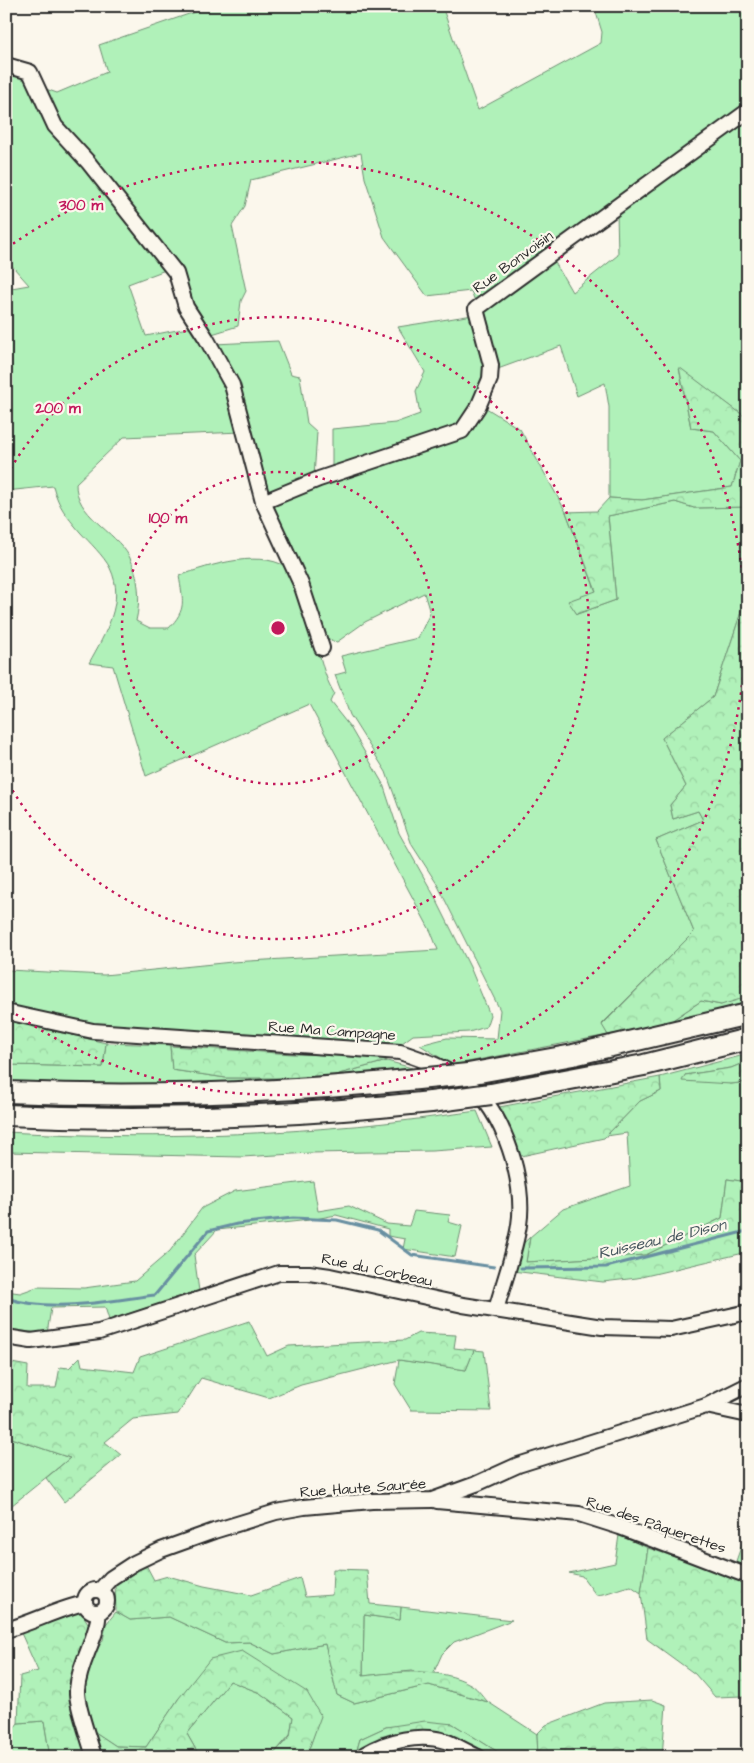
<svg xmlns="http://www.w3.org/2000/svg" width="754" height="1763" viewBox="0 0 754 1763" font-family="'Architects Daughter',sans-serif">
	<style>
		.grass { fill: #b0f1b9; stroke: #6e8e72 }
		.forest { fill: url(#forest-crowns); stroke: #6e8e72 }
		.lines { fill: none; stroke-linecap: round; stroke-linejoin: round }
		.stream { stroke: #678fa1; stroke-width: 3 }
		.minor-casing { stroke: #2b2b2b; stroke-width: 18 }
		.highway-casing { stroke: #2b2b2b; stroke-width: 24 }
		.minor { stroke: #fbf7ec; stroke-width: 14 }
		.highway { stroke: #fbf7ec; stroke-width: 20 }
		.highway-bridge-casing { stroke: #2b2b2b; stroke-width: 24; stroke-linecap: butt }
		.highway-bridge { stroke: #fbf7ec; stroke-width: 20 }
		.ring { fill: none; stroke: #c2185b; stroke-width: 2.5; stroke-dasharray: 2.5 5 }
		.labels { text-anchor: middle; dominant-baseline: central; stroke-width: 4.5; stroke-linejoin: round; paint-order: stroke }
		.street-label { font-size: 15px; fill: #2b2b2b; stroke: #fbf7ec }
		.water-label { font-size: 16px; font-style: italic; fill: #44545c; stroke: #fbf7ec }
		.centre { fill: #c2185b; stroke: #fbf7ec; stroke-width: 2.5 }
		.ring-label { font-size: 15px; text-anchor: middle; font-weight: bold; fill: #c2185b; stroke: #fbf7ec; stroke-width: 4.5; stroke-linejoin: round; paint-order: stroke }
	</style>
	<defs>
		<pattern id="forest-crowns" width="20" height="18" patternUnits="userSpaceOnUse" patternTransform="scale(1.25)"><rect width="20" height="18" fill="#b0f1b9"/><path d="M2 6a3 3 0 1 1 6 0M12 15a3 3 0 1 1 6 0" fill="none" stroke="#98cf9f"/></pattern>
	</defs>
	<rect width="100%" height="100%" fill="#fbf7ec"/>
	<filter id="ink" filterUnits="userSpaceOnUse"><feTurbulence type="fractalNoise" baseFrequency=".02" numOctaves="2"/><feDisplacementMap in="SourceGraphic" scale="10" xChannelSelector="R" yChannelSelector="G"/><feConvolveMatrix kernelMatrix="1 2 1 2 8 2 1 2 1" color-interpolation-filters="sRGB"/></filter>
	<g filter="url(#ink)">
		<!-- grass -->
		<g class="grass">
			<path d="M212 6H442L478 110 601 43 602 32 594 6H748V107L477 306 471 291 427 296 384 237 365 178 361 153 251 180 245 206 232 226 246 291 241 301 238 326 212 334 192 312 183 280 61 128 43 88 57 93 107 72 99 45Z"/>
			<path d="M6 72 23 76 35 89 86 167 168 269 128 284 146 336 193 327 230 391 241 432 124 437 76 483C75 515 115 531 129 556 139 575 141 601 136 621L150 628H169C187 609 183 601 179 576 209 565 265 547 292 571 304 582 318 656 326 676 328 682 331 688 334 693L330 702 350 727 383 784 399 833 436 899 470 967 490 1015 486 1027 469 1032 413 1035 398 1046 119 1031 6 1010V967L8 970 104 975 232 962 438 950 431 932 309 704 146 776 113 666 89 663C105 634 126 601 110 568 103 555 90 543 80 532 66 515 59 508 53 486L6 491V289L29 285 6 259Z"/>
			<path d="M748 118V419L679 368 691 428 714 431 740 461 732 487 642 500 609 498V407L605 383 577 396 561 346 495 370 482 317 488 307 553 259 572 292 618 255 617 212Z"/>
			<path d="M473 315 487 378 458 430 332 473V429L395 423 420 414 416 391 425 372 398 327Z"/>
			<path d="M278 341 291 374 300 376 307 423 317 432 314 477 266 498 214 344Z"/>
			<path d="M483 406 520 429 566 512 596 592 569 601 577 614 616 600 608 516 675 502 694 508 748 507V591L713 697 662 738 686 786 670 805 673 819 698 811 703 820 656 840 694 932 602 1024 608 1035 452 1065 420 1045 447 1038 497 1039 500 1010 437 884 412 845 386 772 350 715 335 675 346 672 341 656 418 638 430 613 424 593 365 622 337 642 324 639 268 503 465 433Z"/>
			<path d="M748 982V1002L668 1023 701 1001 721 1005Z"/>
			<path d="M106 1043 170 1045 172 1070 226 1078H324L387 1061 412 1068C277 1083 142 1088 6 1081V1061L9 1065 103 1067Z"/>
			<path d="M748 1054V1061L731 1068 685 1075 731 1084 748 1082V1182L727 1179 722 1218 646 1255 526 1262 530 1237 563 1209 630 1186 627 1133 606 1136 640 1101 661 1091 660 1077Z"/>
			<path d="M477 1111 492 1147 432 1151 310 1153 242 1157 6 1152V1132C118 1138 230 1137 341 1127 386 1124 432 1117 477 1111Z"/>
			<path d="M313 1181 318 1211 349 1206 387 1224 409 1226 414 1211 450 1215 448 1222 462 1226 455 1257 403 1249 405 1239 388 1236V1229L336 1215 310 1220 217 1230 194 1255 199 1291 109 1320 105 1307 51 1308 47 1334 6 1329V1318L10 1303 6 1301V1291L20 1293 37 1287 84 1288 135 1281 170 1251 202 1208 235 1191Z"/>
			<path d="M474 1350 484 1351 491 1411 411 1410 395 1384 399 1360 466 1370Z"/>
			<path d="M6 1436 70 1458 6 1510Z"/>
			<path d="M748 1527V1569L735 1564Z"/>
			<path d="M619 1535 648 1548 641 1593 631 1586C618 1588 609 1594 596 1595L582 1576 569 1573 615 1563Z"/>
			<path d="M401 1607 512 1620 454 1642 442 1654 433 1674 412 1671 363 1676 364 1615 400 1620Z"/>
			<path d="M116 1612 130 1620 169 1617 225 1643 249 1642 274 1654 325 1644 337 1695 354 1703 429 1685 488 1702 537 1734 538 1757H506L453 1724 386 1727 360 1739 355 1757H303L310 1746 320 1716 242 1651 179 1698 146 1747 116 1746 92 1730 82 1697 87 1666 103 1640 106 1624Z"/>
			<path d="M230 1681 260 1693 293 1717 290 1735 271 1757H200L187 1734Z"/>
			<path d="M44 1721 50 1757H6V1739L18 1723Z"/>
		</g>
		<!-- forest -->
		<g class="forest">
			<path d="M679 367 748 419V507L694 508 675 502 608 516 616 600 577 614 568 601 596 591 566 512 597 511 609 498 642 500 732 487 740 461 714 431 691 428Z"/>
			<path d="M748 591V982L745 983 744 998 721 1005 701 1001 668 1023 608 1035 602 1025 694 932 656 840 703 820 698 811 673 819 670 805 686 786 662 738 713 697Z"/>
			<path d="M6 1020 106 1043 103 1067 9 1065 6 1061Z"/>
			<path d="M170 1046 293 1054 374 1056 387 1061 324 1078H226L172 1070Z"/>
			<path d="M748 1061V1082L731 1084 682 1081 685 1075 731 1068Z"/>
			<path d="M660 1077 661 1091 640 1101 604 1138 517 1157 499 1107Z"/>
			<path d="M727 1179 748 1182V1252L637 1278 603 1282 512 1271 516 1250 530 1237 526 1262 646 1255 722 1218Z"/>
			<path d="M249 1321 267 1356 289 1346 405 1340 418 1333 456 1335 454 1348 474 1350 466 1370 399 1360 301 1385 269 1398 201 1378 178 1414 133 1419 105 1442 121 1455 64 1502 46 1478 70 1458 6 1436V1362L28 1366 27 1388H56L60 1367 69 1368 80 1357 82 1366 134 1372 140 1357Z"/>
			<path d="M648 1548 748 1581V1725L743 1696 715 1697 695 1674 647 1639 641 1593Z"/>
			<path d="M145 1563 154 1580 168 1576 204 1586 251 1595 300 1578 305 1597 332 1595 333 1569 367 1570 370 1604 401 1607 400 1620 364 1615 363 1676C398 1672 439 1666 472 1685 478 1689 483 1697 488 1702L429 1685 354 1703 337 1695 325 1644 274 1654 249 1642 225 1643 169 1617 130 1620 116 1612 115 1585Z"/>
			<path d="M80 1610 91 1628 72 1693 87 1757H50L44 1721 18 1723 20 1676 38 1671 21 1633Z"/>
			<path d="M242 1651 307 1692 321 1716 310 1746 303 1757H271L290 1736 293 1717 260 1693 230 1681 187 1734 200 1757H101L92 1730 116 1746 146 1747 179 1698 210 1659Z"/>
			<path d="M652 1700 666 1705 662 1757H538L537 1734 546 1725 604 1703Z"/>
			<path d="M425 1721 453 1724 506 1757H494L474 1745 445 1733H420L362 1757H355L360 1739 386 1727Z"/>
		</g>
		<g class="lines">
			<!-- stream -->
			<g class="stream">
				<path d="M521 1268 606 1267 743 1232H748"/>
				<path d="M6 1298C53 1313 107 1301 155 1295L208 1231 237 1224 293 1218 337 1220 378 1230 412 1255 494 1267"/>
			</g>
			<defs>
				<g id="minor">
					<path d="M6 65 30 72 55 126 88 162 176 273 186 307 206 338 232 385 263 502 301 584 322 648"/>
					<path d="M263 502 319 479 462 431 478 407 490 379 491 365 476 309 748 111"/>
					<path d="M6 1012 93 1031 400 1052C424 1060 447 1068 468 1084 504 1111 526 1182 519 1225 515 1252 503 1284 496 1310"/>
					<path d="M6 1337 31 1341 99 1332 279 1273H309L330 1276 463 1305 602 1327 671 1329 748 1312"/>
					<path d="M706 1406 748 1415"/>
					<path d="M437 1501 579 1514 620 1527 748 1576"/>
					<circle cx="96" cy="1601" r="11"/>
					<path d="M100 1590 111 1578 134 1563 161 1550 214 1531 276 1512 304 1507 372 1501 432 1500 476 1484 518 1465 706 1406 748 1385"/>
					<path d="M6 1630C34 1622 57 1609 85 1603"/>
					<path d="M94 1757C90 1741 76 1705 77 1690 79 1662 97 1640 99 1612"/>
					<path d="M365 1757V1754C387 1741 420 1733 445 1741 456 1745 467 1752 478 1757"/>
				</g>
				<g id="highway">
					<path d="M468 1074 573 1055 748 1014"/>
					<path d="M6 1092C144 1098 281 1093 418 1079"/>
					<path d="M491 1094 644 1065 748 1039"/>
					<path d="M6 1115C149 1122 289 1117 431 1102"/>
				</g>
			</defs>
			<!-- minor casing -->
			<use href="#minor" class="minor-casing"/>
			<!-- highway casing -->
			<use href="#highway" class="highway-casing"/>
			<!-- minor -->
			<use href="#minor" class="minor"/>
			<!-- highway -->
			<use href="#highway" class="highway"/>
			<defs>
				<g id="highway-bridge">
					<path d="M418 1079 468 1074"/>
					<path d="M431 1102 491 1094"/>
				</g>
			</defs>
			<!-- highway-bridge casing -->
			<use href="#highway-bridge" class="highway-bridge-casing"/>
			<!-- highway-bridge -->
			<use href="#highway-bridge" class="highway-bridge"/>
		</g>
	</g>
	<!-- distance rings -->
	<g class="ring">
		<circle cx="278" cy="628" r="156"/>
		<path d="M7 475A311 311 0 1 1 7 781"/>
		<path d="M7 248A467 467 0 1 1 7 1008"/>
	</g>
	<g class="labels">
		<!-- street labels -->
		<g class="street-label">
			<text transform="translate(513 262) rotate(-36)">Rue Bonvoisin</text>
			<text transform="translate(332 1031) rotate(4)">Rue Ma Campagne</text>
			<text transform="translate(377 1270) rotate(12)">Rue du Corbeau</text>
			<text transform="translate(363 1488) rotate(-4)">Rue Haute Saurée</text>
			<text transform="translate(656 1525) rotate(19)">Rue des Pâquerettes</text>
		</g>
		<!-- water labels -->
		<g class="water-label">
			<text transform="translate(662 1239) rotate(-13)">Ruisseau de Dison</text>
		</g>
	</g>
	<circle cx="278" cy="628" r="8" class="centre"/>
	<g class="ring-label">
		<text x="81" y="210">300 m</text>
		<text x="58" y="413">200 m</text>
		<text x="168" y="523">100 m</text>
	</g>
	<!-- margin -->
	<rect width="754" height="1763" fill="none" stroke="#fbf7ec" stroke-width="25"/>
	<rect x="12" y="12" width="729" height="1738" fill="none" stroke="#2b2b2b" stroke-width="2" filter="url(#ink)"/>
</svg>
